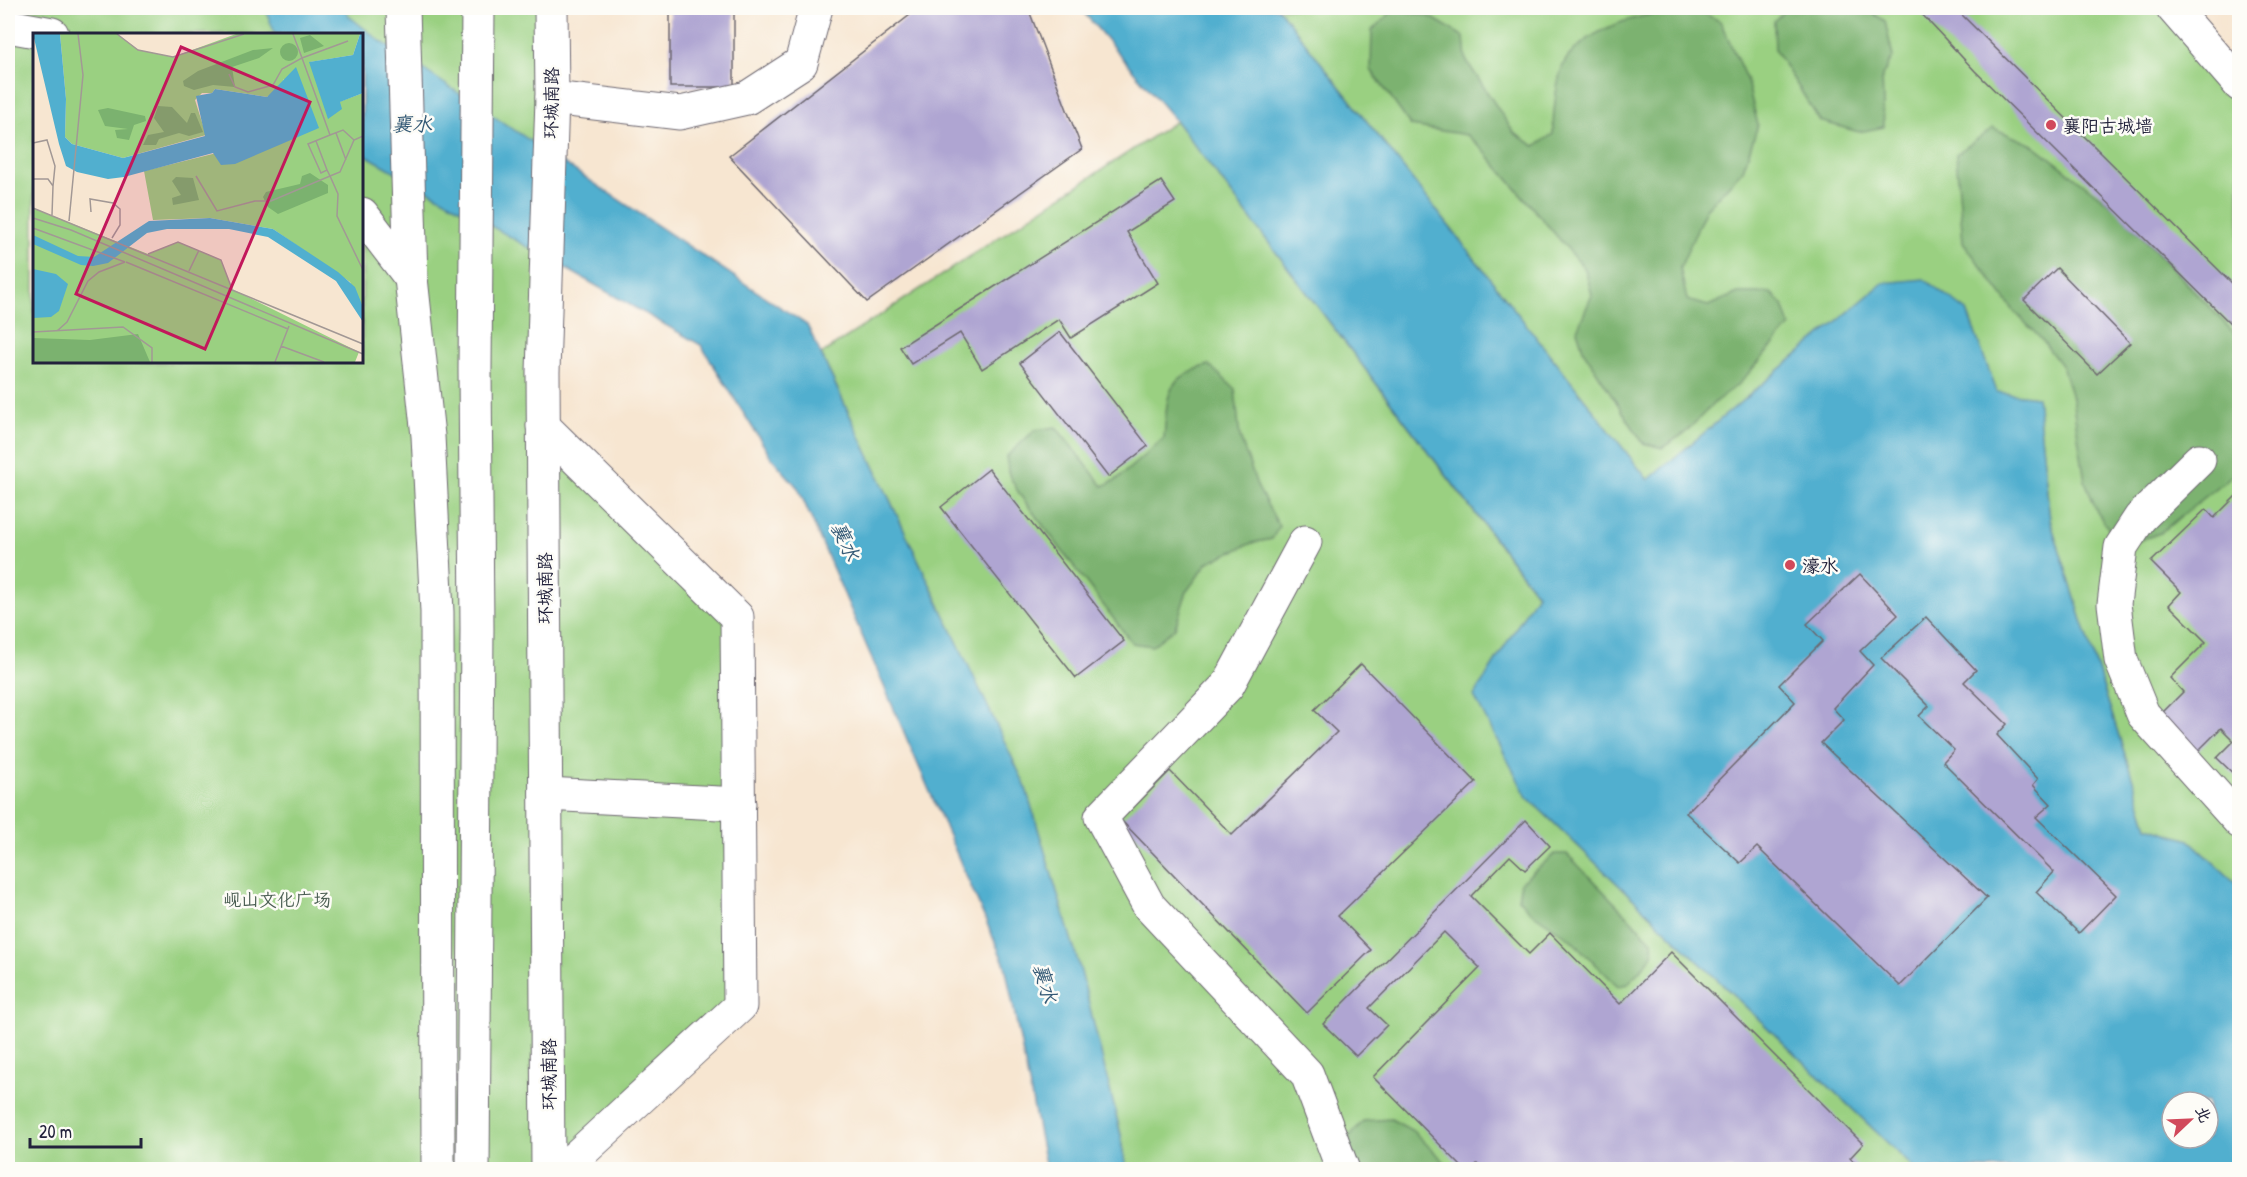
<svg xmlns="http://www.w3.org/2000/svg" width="2247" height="1177" viewBox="0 0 2247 1177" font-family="'Patrick Hand','LXGW WenKai TC',sans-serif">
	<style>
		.green { fill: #9ad081; stroke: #5e795e; stroke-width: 1.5; fill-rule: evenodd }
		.forest { fill: #7bb26f; stroke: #4e6a55; stroke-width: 1.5 }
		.water { fill: #51afcf; stroke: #3a6885; stroke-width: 1.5; fill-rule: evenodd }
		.building { fill: #afa5d2 }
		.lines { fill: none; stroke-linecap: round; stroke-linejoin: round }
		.minor-casing { stroke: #6d6770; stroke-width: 35 }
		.highway-casing { stroke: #6d6770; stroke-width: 35 }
		.minor { stroke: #fff; stroke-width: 33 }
		.highway { stroke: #fff; stroke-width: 33 }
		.poi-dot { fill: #d1495b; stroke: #fdfcf7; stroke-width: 2 }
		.labels { text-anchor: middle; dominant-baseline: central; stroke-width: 5; stroke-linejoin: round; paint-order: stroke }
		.street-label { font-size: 18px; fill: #22223b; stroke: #fdfcf7 }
		.poi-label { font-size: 18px; fill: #22223b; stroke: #fdfcf7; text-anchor: start }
		.park-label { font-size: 18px; fill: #4c5f54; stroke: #fdfcf7 }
		.water-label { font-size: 20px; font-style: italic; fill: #355a76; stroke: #fdfcf7 }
		.inset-road { fill: none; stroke: #a29895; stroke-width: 1.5 }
		.view { fill: #c2185b; fill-opacity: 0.15; stroke: #c2185b; stroke-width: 3 }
		.inset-edge { fill: none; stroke: #22223b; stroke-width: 3 }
	</style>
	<rect width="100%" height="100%" fill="#fdfcf7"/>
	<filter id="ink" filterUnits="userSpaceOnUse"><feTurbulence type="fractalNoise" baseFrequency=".0167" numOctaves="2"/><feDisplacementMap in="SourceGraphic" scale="12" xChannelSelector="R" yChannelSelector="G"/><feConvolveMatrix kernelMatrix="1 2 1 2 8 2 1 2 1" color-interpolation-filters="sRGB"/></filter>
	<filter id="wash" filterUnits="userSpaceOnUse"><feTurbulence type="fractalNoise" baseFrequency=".008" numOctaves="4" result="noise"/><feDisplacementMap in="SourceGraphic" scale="24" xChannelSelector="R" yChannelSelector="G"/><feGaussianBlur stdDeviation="1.35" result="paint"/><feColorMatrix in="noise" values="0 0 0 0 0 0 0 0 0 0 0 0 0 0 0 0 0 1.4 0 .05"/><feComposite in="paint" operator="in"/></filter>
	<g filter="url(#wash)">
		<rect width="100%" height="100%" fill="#f7e6d1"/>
		<!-- green -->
		<g class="green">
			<path d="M8 8H551L543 426 737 617 740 1006 562 1169H8ZM34 34H362V362H34Z"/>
			<path d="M1278 8H2177L2239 73V886L2189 840 2148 827 2050 520 2037 397 1997 393 1967 311 1883 283 1648 480Z"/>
			<path d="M1176 121 1537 595 1490 670 1527 797 1915 1169H1127L1121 1135 1081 972 1025 786 821 354Z"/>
		</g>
		<!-- forest -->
		<g class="forest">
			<path d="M1681 8H1692L1720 21 1747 81 1758 125 1743 170 1706 209 1680 268 1687 300 1708 306 1738 293H1771L1783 305 1790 326 1740 383 1715 402 1685 433 1662 448 1643 443 1584 352 1577 330 1592 295 1585 269 1483 150 1467 135 1411 126 1371 70 1372 30 1395 9 1431 17 1464 37 1466 60 1514 133 1535 146 1553 134C1553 115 1556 71 1568 57 1598 22 1639 17 1681 8Z"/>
			<path d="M1787 8H1865L1885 21 1893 57 1882 76 1884 127 1859 132 1820 121 1775 50 1774 21Z"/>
			<path d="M1993 128 2035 146 2117 210 2239 338V470L2160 533 2121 547 2097 512 2085 481 2072 398 2063 368 2042 340 2014 311 1963 242 1956 154Z"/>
			<path d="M1209 365 1235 389 1240 437 1258 488 1279 526 1272 539 1252 543 1208 562 1187 591 1175 628 1152 646 1132 643 1020 495 1009 475 1006 457 1035 430 1056 427 1103 486 1116 480 1164 438C1168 396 1163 378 1209 365Z"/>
			<path d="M1555 854H1567L1652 941 1653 955 1628 984 1618 986 1569 938 1531 912 1518 898 1521 882Z"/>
			<path d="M1391 1119 1413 1131 1452 1169 1320 1170 1363 1121Z"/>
		</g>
		<!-- water -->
		<g class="water">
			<path d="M265 8H344L350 17 379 40 807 325 1025 785 1081 972 1121 1135 1127 1169H1046L1005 965 798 488 771 457 701 345 362 153V34H275Z"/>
			<path d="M1080 8H1278L1648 480 1883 283 1924 279 1967 311 1997 392 2037 397 2050 520 2148 827 2189 840 2239 886V1169H1915L1527 797 1474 696 1537 594 1176 121ZM2172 1102H2208V1138H2172Z"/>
		</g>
		<g id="blocks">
			<!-- building -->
			<g class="building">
				<rect x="670" y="8" width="64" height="79"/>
				<path d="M919 8H1028L1082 149 867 302 729 156Z"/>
				<path d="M1916 8H1955L2240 291V333L1975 71Z"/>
				<path d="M1161 181 1175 202 1127 232 1158 283 1071 338 1059 319 982 369 960 333 911 364 900 347Z"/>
				<path d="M2057 268 2130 343 2097 374 2024 300Z"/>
				<path d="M1060 332 1148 446 1108 477 1020 363Z"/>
				<path d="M989 469 1124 641 1076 678 941 507Z"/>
				<path d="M2240 492V563L2237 565 2240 568V780L2217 758 2234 741 2221 728 2193 756 2157 718 2183 692 2170 678 2206 642 2169 605 2181 592 2151 562 2206 509 2214 518Z"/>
				<path d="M1860 574 1898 615 1860 651 1873 665 1833 708 1844 720 1821 743 1987 898 1900 986 1757 847 1740 863 1686 813 1795 702 1779 685 1823 641 1807 624Z"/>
				<path d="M1926 617 1976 670 1964 682 2007 724 1997 735 2038 779 2033 785 2051 804 2036 817 2116 895 2079 933 2036 892 2054 872 1943 762 1954 750 1919 716 1929 706 1881 658Z"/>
				<path d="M1361 664 1476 782 1338 916 1371 950 1307 1013 1121 820 1170 771 1232 835 1337 732 1314 710Z"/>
				<path d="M1526 820 1550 846 1525 870 1510 856 1471 896 1529 954 1550 933 1620 1004 1671 952 1863 1144 1850 1158 1862 1170H1482L1477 1164 1472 1170H1465L1373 1077 1480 968 1444 932 1369 1008 1387 1025 1356 1056 1323 1024Z"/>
			</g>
		</g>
	</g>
	<g filter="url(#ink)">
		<use href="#blocks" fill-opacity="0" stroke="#6d6770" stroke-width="1.5"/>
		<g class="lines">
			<defs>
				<g id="minor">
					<path d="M2173 8 2240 85"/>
					<path d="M8 26 52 34"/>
					<path d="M552 98 680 113 747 98 801 63 816 8"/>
					<path d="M362 214 411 278 403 8"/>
					<path d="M411 278 428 436 437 612 438 1170"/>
					<path d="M543 426 737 617 740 1006 562 1170"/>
					<path d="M2199 460 2140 518 2121 547 2114 604 2121 660 2143 714 2240 822"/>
					<path d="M1305 542 1228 685 1101 817 1149 906 1307 1074 1343 1170"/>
					<path d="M546 794 739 804"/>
				</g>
				<g id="highway">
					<path d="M473 1170 477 628 475 369 478 8"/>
					<path d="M548 1170 543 372 552 98 551 8"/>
				</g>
			</defs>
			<!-- minor casing -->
			<use href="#minor" class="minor-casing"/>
			<!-- highway casing -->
			<use href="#highway" class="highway-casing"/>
			<!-- minor -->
			<use href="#minor" class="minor"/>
			<!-- highway -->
			<use href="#highway" class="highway"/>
		</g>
	</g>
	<!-- markers -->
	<g class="poi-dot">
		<circle cx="2051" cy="125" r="6"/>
		<circle cx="1790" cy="565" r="6"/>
	</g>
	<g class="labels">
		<!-- street labels -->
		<g class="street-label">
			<text transform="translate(551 103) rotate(-89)">环城南路</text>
			<text transform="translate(544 588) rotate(-90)">环城南路</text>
			<text transform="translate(548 1074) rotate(-90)">环城南路</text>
		</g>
		<!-- poi labels -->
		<g class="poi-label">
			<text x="2063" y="125">襄阳古城墙</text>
			<text x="1802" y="565">濠水</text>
		</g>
		<!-- park labels -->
		<g class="park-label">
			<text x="277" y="899">岘山文化广场</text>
		</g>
		<!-- water labels -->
		<g class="water-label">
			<text x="412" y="123">襄水</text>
			<text transform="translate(846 541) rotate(65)">襄水</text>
			<text transform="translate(1046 983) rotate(74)">襄水</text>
		</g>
	</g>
	<!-- overview -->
	<g transform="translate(33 33)">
		<rect width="330" height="330" fill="#f7e6d1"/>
		<path d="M27 1H84L105 17 140 24 203 1H327L320 22 277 29 306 69 330 60V274L317 249 240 196 177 185 120 187 111 138 285 95 251 46 245 56 234 64 182 56 179 60H169L162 67 173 102 90 125 39 111 32 104 33 66ZM0 175 115 221 145 209 188 227 199 256 326 319 322 329H0Z" fill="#9ad081"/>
		<path d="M277 2 291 13 271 20 267 5ZM247 19a9 9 0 1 1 18 0a9 9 0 1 1-18 0ZM240 15 226 25 199 34 202 54 180 52 161 57 151 53 150 48 165 38 220 17ZM125 73 139 74 154 90 158 80H162L170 99 156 103 146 100 126 106 123 112H110L115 102 131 99 121 85ZM75 75 112 83 113 88 101 92 96 107 84 105 82 97 95 96 72 93 65 77ZM277 140 295 152V160L245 181 235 174 230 164 233 159 267 151 269 143ZM143 144 160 145 166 167 140 172 139 165 148 162 139 148ZM105 301 117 329H0V305L57 307Z" fill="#7bb26f"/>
		<path d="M0 1H27L33 66 32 104 39 111 90 125 172 103 163 63 179 60 182 56 234 64 263 34 286 95 202 131 188 132 180 120 91 144 75 146 44 139 33 133 26 111ZM327 1H330V60L307 69 309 76 295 86 276 29 320 22ZM177 185 240 196 305 239 322 254 330 274V289L303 248 235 204 196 196H134L114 200 75 230 60 233 48 232 0 211V202L45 223 61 224 116 188ZM0 236 23 241 35 251 26 278 18 284 0 285Z" fill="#51afcf"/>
		<path class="inset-road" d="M84 1 105 17 140 24 211 1M315 8 269 25 297 102 310 97 321 107M196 41 202 54 215 59 240 52 249 36 269 25 260 1M303 100 313 127M297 102 275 111 288 140 294 137 297 143 307 139 321 107 330 103M283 108 294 137M0 110 14 107 22 133 20 153M163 143 184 178 222 168H238L297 143 305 161 304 183 330 237M0 146H15L20 153 19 182M0 175 330 311M58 179 57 166 80 170 87 176V192L79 205M0 185 38 197 330 321M36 188 50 42 45 1M0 195 92 229M115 221 145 209 188 227 199 256M93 229 255 296M156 238 166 217M24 298 34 289 55 248 66 239 92 229M0 299 90 294 119 315V329M248 313 291 329M242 329 256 293"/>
		<path class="view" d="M148 14 277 69 172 316 43 261Z"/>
		<rect width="330" height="330" class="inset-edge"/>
	</g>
	<!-- margin -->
	<rect width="2247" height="1177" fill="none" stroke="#fdfcf7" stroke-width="30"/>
	<!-- north arrow -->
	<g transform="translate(2190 1120) rotate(67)"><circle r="28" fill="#fdfcf7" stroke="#a5a5ac" stroke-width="1.5"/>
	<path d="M0-4.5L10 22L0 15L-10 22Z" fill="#d1495b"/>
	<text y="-9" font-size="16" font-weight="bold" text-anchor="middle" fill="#22223b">北</text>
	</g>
	<!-- scale -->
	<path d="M30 1138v9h111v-9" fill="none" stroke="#22223b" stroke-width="3"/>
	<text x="39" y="1138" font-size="18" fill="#22223b" stroke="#fdfcf7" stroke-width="4.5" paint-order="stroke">20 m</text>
</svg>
